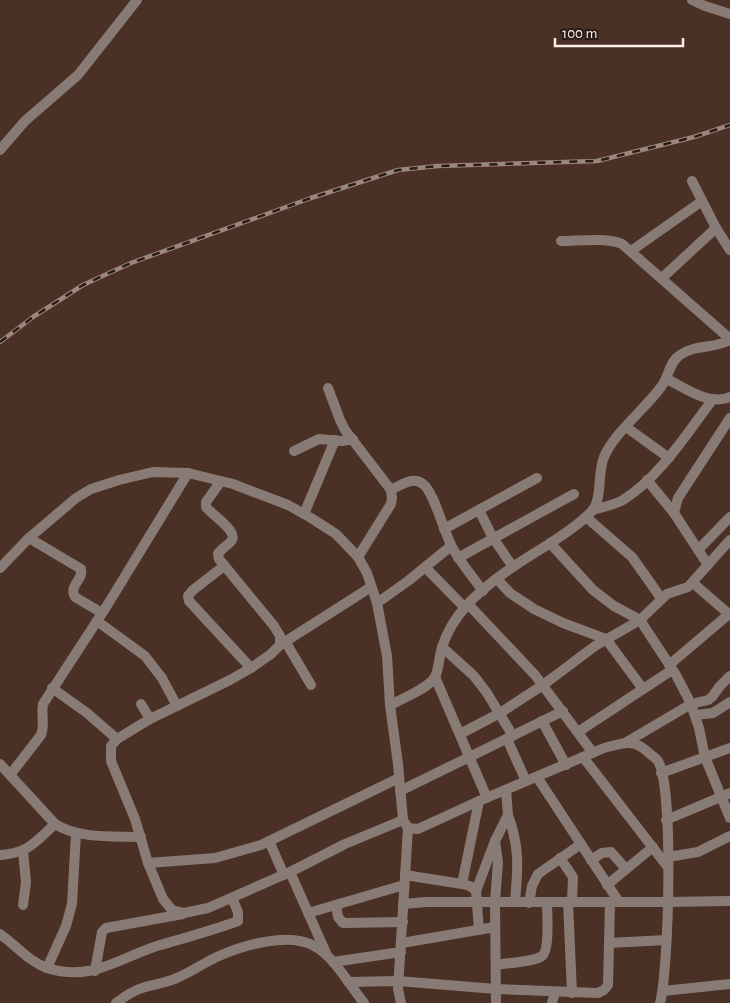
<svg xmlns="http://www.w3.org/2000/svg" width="730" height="1003" viewBox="0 0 730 1003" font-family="'Alegreya Sans',sans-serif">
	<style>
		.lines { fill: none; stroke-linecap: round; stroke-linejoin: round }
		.street { stroke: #887b75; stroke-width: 10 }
		.rail-casing { stroke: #9d877d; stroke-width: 4.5 }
		.rail { stroke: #281c17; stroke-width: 2.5; stroke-dasharray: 8; stroke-linecap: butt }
	</style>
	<rect width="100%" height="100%" fill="#4a3025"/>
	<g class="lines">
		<!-- street -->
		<g class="street">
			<path d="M692 0 705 6 730 14"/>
			<path d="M0 150 25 121 78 75 137 0"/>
			<path d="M692 181 716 228 730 250"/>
			<path d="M561 241C578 241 608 237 622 244L730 339"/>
			<path d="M631 251 702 201"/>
			<path d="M662 278 716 228"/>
			<path d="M667 379C685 388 709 406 730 397"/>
			<path d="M328 388 340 420 345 430 391 490 392 498 391 504 358 557"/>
			<path d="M626 427 669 458"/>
			<path d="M294 451 319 439 342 441 353 439"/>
			<path d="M647 480 674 513"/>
			<path d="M221 481 206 502V507C212 515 237 530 232 540 228 546 221 548 218 554L219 559 274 626 280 636V645L271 654 251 668 230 680 150 719 117 739 111 746V761L135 819 148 863 163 899 172 910 184 913 208 908 290 872 345 844 403 820"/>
			<path d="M391 490C401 485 413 476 423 484 434 492 444 532 452 547 460 562 472 576 483 591"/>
			<path d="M479 510 493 538 513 567"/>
			<path d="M593 510C603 507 614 505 623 500 660 477 687 433 713 399"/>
			<path d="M304 514 335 440"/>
			<path d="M586 517 632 557 661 598"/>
			<path d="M444 529 537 478"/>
			<path d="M29 538 81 569C84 580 68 585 75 597L102 613"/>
			<path d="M550 543 593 590 614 606 640 620 676 675 691 704 699 728 705 757 730 818"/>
			<path d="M698 550 730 517"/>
			<path d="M458 558 574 494"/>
			<path d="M708 565 674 513 678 498 730 418"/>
			<path d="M224 566 193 590 188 596 189 601 251 668"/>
			<path d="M425 567 465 608"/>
			<path d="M0 568 29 538 76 498 91 489 119 480 153 472 188 473 233 484 288 505 311 518 336 534 358 557 367 573 377 603 387 656 390 705 398 764 403 820 408 828 418 829 479 801 604 748C624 743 633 738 649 753 652 756 656 758 658 761 674 787 669 969 660 1003"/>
			<path d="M497 579 510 593 534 609 563 623 606 639 643 689"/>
			<path d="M693 583 730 615"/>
			<path d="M377 603 408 581 451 546"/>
			<path d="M468 604 535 675 593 753"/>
			<path d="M97 621 145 656 162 678 177 706"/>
			<path d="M285 641 311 685"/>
			<path d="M280 645 371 587"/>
			<path d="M442 647 474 676 487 693 513 736"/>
			<path d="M669 665 729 614"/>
			<path d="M435 677 487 798"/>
			<path d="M52 688 87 713 117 739"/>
			<path d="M141 704 150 719"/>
			<path d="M390 705C402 699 429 688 435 677 439 669 439 657 442 647 447 632 456 617 467 605 490 580 520 562 549 544 564 534 579 525 591 512 603 500 597 473 604 457 614 433 645 409 661 387 669 377 669 362 680 355 696 344 714 349 730 340"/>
			<path d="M695 715 713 713 730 702"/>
			<path d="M542 721 566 765"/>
			<path d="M578 732 672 670"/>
			<path d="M460 734 500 713 543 685 595 646 640 620 667 594 688 587 730 540"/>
			<path d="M507 739 526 781"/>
			<path d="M625 743 691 704 708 700 712 697 720 686 730 676"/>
			<path d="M583 757 667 866"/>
			<path d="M0 764 55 824C78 839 114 836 141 837"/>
			<path d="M661 773 730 748"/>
			<path d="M10 775 41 735C45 725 41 715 43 704L108 604 188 473"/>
			<path d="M537 777 619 902"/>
			<path d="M400 791 563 711"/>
			<path d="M508 815C520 848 518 868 515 902"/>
			<path d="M666 820 730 793"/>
			<path d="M269 841 284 875"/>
			<path d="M495 841 498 862 495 902 496 1003"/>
			<path d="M0 855C29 853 35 842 55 824"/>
			<path d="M668 857 698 852 730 836"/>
			<path d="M560 858 573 877 572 902"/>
			<path d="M591 860 602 853 611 852 626 869"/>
			<path d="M148 863 215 858 261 845 399 778"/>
			<path d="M290 872 326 953"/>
			<path d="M405 875 462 884 470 886 476 891 479 930"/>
			<path d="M462 884 479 801"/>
			<path d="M607 885 653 847"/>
			<path d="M476 891 495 841 508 815 506 790"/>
			<path d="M568 902 572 993"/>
			<path d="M529 903 532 886 538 874 581 844"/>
			<path d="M403 904 426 902H667L730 901"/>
			<path d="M23 905 26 882 23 851"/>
			<path d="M336 905 338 917 343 923 403 922"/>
			<path d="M308 913 404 885"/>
			<path d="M0 934C16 945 28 961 47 968 91 982 117 959 157 946 184 938 211 931 238 921V912L232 898"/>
			<path d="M402 943 495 927"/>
			<path d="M609 943 666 940"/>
			<path d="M333 962 401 952"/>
			<path d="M496 965C506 963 534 962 542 956 550 950 547 913 547 902"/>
			<path d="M47 968 66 926 72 904 76 833"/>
			<path d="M95 971 102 932 106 928 183 914"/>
			<path d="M348 982 398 981 496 989 598 993 604 990 608 985 610 902"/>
			<path d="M663 991 730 984"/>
			<path d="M116 1003C124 997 132 991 142 988 154 984 167 983 179 977 193 971 205 962 219 956 244 945 289 932 314 946 334 956 350 986 364 1003"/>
			<path d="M401 1003 398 989 408 828"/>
			<path d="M552 1003 555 992"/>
		</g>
		<defs>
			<path id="rail" d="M0 342 33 317 83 285 131 263 311 198 398 170 438 166 597 161 694 137 730 125"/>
		</defs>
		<!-- rail casing -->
		<use href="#rail" class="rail-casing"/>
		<!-- rail -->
		<use href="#rail" class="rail"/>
	</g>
	<!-- scale -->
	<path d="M555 38v8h128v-8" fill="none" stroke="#feede5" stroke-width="2.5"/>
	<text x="562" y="38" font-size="15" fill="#feede5" stroke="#281c17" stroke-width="4" paint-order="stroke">100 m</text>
</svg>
